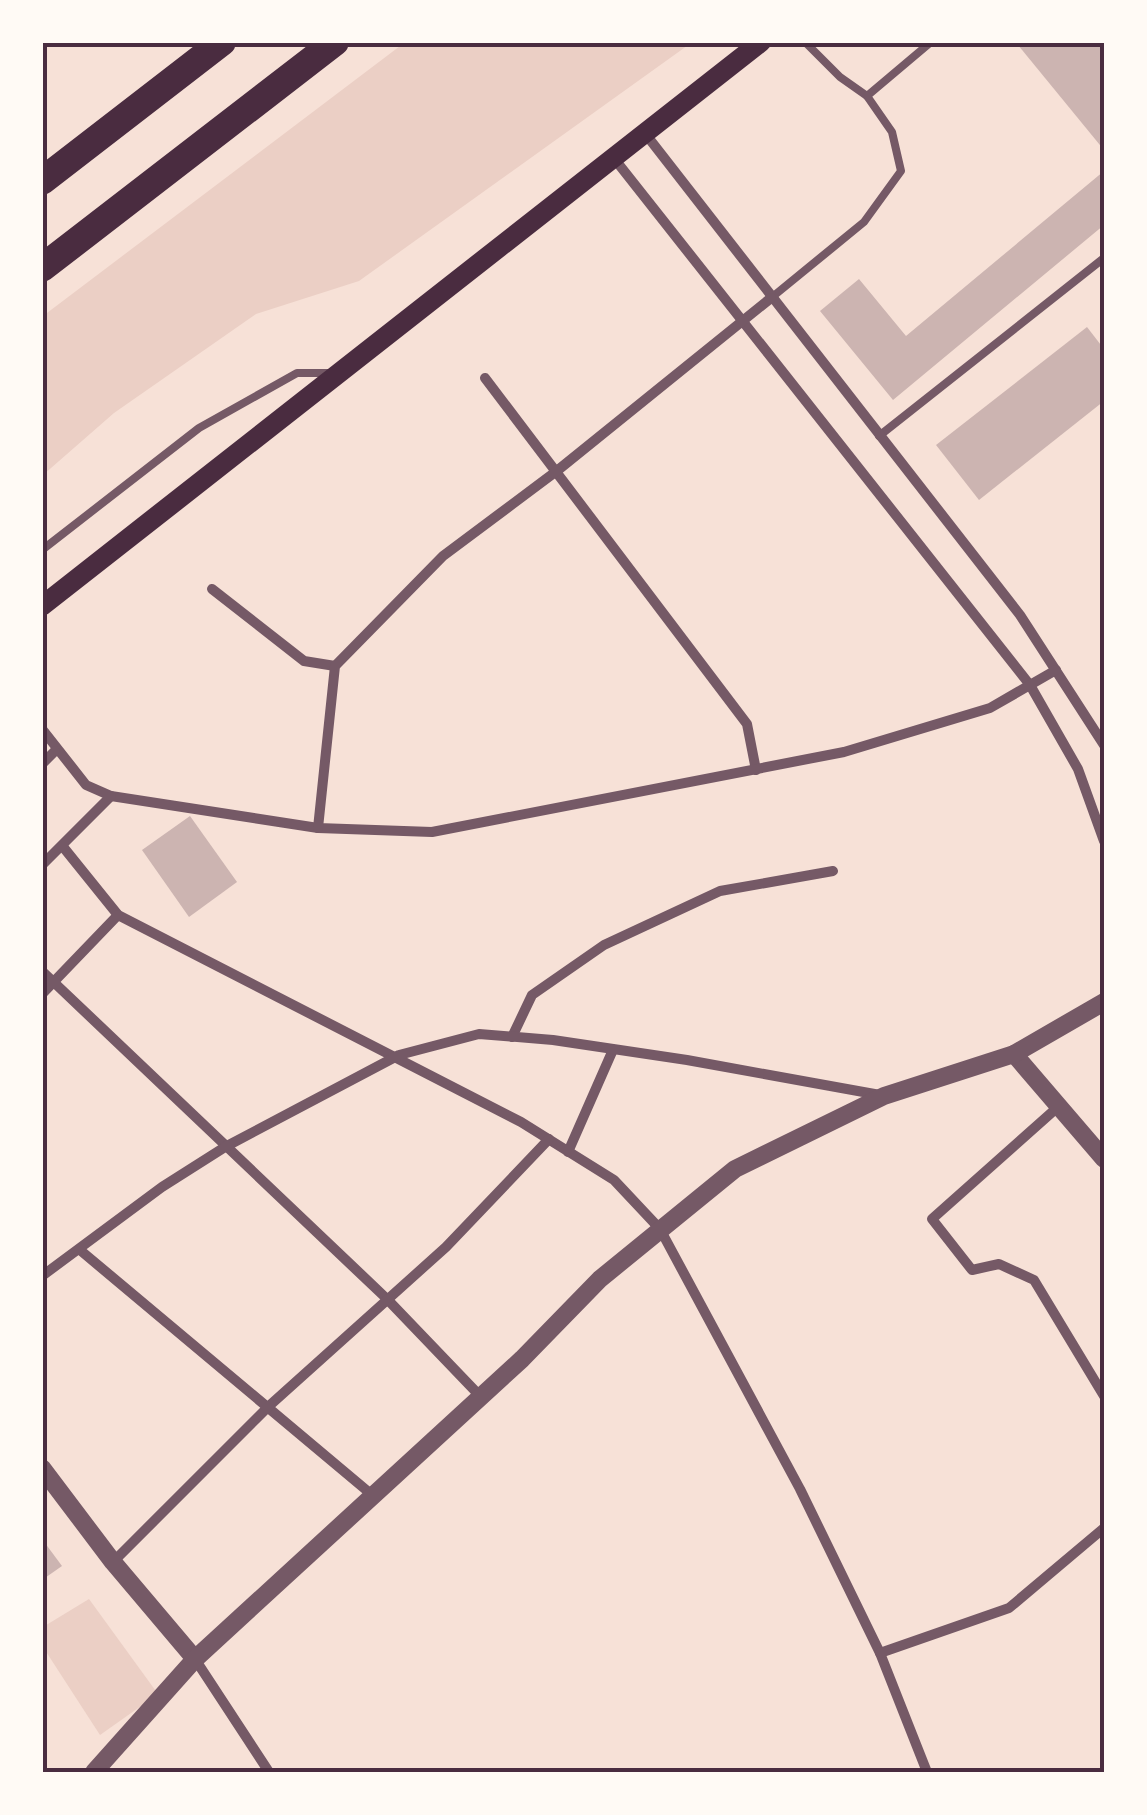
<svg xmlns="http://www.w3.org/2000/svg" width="1147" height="1815" viewBox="0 0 1147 1815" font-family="Mulish,sans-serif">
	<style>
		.green { fill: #ebcfc5 }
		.building { fill: #ccb4b1 }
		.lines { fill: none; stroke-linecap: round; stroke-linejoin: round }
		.service { stroke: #755966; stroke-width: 8 }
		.minor { stroke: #755966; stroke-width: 10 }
		.tertiary { stroke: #755966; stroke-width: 18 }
		.secondary { stroke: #4a2c40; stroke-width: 20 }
		.trunk { stroke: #4a2c40; stroke-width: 28 }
		.neatline { fill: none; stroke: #4a2c40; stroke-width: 4 }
	</style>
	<rect width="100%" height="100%" fill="#f7e1d7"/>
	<!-- green -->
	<g class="green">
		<path d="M404 43H691L359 281 256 314 114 413 43 475V316Z"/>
		<path d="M89 1599 158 1694 100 1735 43 1647V1627Z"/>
	</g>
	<!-- building -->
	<g class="building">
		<path d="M1022 42H1104V150L1018 45Z"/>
		<path d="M1104 171V225L893 400 820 311 859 279 906 336Z"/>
		<path d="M1087 327 1104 349V401L979 500 936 445Z"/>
		<path d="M190 816 237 882 189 917 142 850Z"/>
		<path d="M42 1539 62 1566 42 1580Z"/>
	</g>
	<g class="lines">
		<!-- service -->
		<g class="service">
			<path d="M805 42 840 77 867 96 931 42"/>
			<path d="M771 298 864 222 901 171 892 132 867 96"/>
			<path d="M879 436 1104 258"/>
			<path d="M42 550 199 428 297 373H328"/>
		</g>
		<!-- minor -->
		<g class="minor">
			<path d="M644 132 1020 615 1104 745"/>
			<path d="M613 157 1030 685 1078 769 1104 841"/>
			<path d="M485 378 747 724 756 770"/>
			<path d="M212 589 304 661 335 666"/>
			<path d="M42 729 86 785 111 796 318 828 432 832 844 752 990 708 1056 670"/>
			<path d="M42 764 55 751"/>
			<path d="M318 828 335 666 443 556 558 470 771 298"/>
			<path d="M64 848 118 915 521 1122 614 1180 660 1229 800 1489 880 1653 927 1772"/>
			<path d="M42 865 111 796"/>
			<path d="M42 971 387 1299 480 1396"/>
			<path d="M42 994 118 915"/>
			<path d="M512 1037 532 995 604 945 720 891 833 871"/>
			<path d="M1059 1106 932 1219 972 1270 999 1264 1034 1280 1104 1396"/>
			<path d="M568 1152 612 1052"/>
			<path d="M80 1250 371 1494"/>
			<path d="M42 1276 162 1187 225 1147 399 1055 479 1034 553 1040 687 1060 880 1095"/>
			<path d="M113 1562 269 1406 446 1247 549 1139"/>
			<path d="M880 1653 1009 1608 1104 1528"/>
			<path d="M195 1659 269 1772"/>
		</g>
		<!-- tertiary -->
		<g class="tertiary">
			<path d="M1014 1054 1104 1159"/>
			<path d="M42 1468 113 1562 195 1659"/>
			<path d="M94 1772 195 1659 522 1359 600 1279 735 1169 884 1096 1014 1054 1104 1002"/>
		</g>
		<!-- secondary -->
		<path class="secondary" d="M42 606 761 42"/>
		<!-- trunk -->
		<g class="trunk">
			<path d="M42 181 222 42"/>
			<path d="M42 268 335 42"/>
		</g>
	</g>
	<!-- border -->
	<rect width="1147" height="1815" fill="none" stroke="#fffaf5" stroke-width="90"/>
	<rect x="45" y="45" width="1057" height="1725" class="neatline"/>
</svg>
